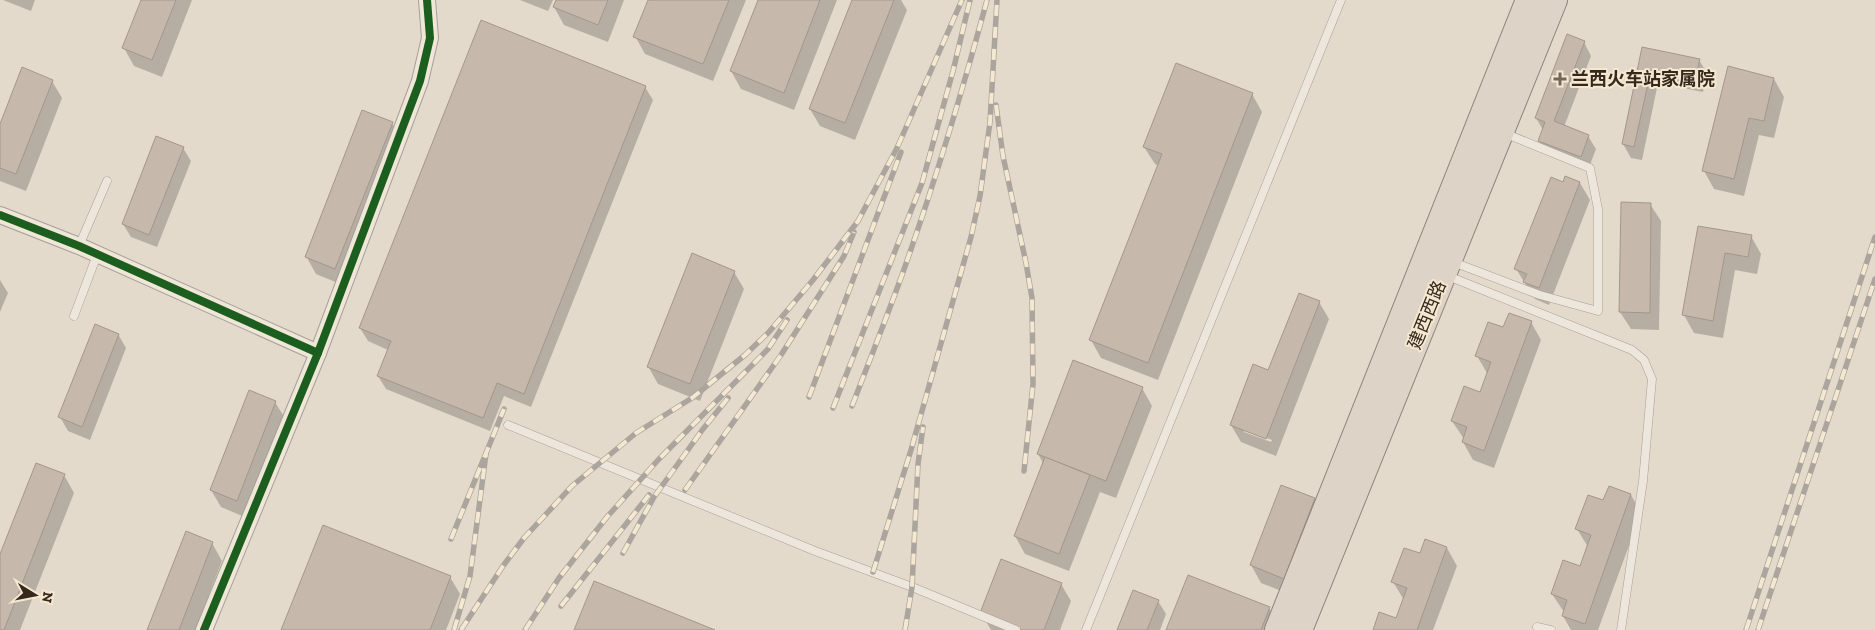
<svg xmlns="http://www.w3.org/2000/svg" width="1875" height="630" viewBox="0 0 1875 630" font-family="'Zilla Slab','Noto Sans SC',serif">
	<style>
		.shadow { fill: #0003; fill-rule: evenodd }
		.building { fill: #c7b8ac; stroke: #a4968b }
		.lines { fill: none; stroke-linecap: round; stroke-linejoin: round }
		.service-casing { stroke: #a99f94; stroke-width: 9 }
		.minor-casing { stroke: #a99f94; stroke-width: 18 }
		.trunk-casing { stroke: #8e857c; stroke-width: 28 }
		.service { stroke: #ece6dd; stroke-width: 8 }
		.minor { stroke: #ece6dd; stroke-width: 16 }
		.trunk { stroke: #ddd3c6; stroke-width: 26 }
		.rail-casing { stroke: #aba59d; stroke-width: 5.5 }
		.rail { stroke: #f5e8d0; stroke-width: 4; stroke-dasharray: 11; stroke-linecap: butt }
		.cycleway-casing { stroke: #f5e8d0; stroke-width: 11 }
		.cycleway { stroke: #1b5e20; stroke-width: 8 }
		.poi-dot { fill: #74665a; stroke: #f5e8d0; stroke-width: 2 }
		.labels { text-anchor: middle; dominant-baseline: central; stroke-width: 4; stroke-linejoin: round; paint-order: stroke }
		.poi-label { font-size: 18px; font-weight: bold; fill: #37281d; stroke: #f5e8d0; text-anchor: start }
		.street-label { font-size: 18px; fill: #37281d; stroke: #f5e8d0 }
	</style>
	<rect width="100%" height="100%" fill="#e4dacc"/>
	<!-- shadow -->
	<g class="shadow">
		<path d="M3 0H35L31 11Z"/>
		<path d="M143 0H192L162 77 134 66 124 48Z"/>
		<path d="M520 0H553L548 11Z"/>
		<path d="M557 0H624L608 42 564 25 554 7Z"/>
		<path d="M649 0H746L713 81 645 54 635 36Z"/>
		<path d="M759 0H837L794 110 741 89 731 71Z"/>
		<path d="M853 0H901L907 10 855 140 820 126 810 109Z"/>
		<path d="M1584 42 1591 56 1564 127 1588 136 1596 149 1588 170 1547 154 1539 141 1543 130 1536 118Z"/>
		<path d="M1643 48 1699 60 1707 73 1703 92 1658 83 1642 160 1631 158 1623 144Z"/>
		<path d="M1774 79 1784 97 1774 138 1759 135 1744 196 1714 189 1704 171Z"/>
		<path d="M52 81 62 98 26 191 0 181V127Z"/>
		<path d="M645 87 653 100 531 407 504 396 490 431 386 389 378 376 388 350 368 341 360 328Z"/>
		<path d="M1252 94 1262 112 1158 380 1101 358 1091 340 1159 166 1155 164 1144 147Z"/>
		<path d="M392 123 402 141 345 286 316 274 306 256Z"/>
		<path d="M183 148 191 161 157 247 131 237 123 224Z"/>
		<path d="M1580 183 1590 200 1549 305 1535 299 1516 269 1563 184Z"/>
		<path d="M1650 204 1661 221 1659 330 1631 329 1620 312Z"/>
		<path d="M1699 227 1751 236 1761 254 1757 274 1735 270 1723 338 1694 333 1684 315Z"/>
		<path d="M734 272 744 289 700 401 658 384 648 366Z"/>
		<path d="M0 280 8 293 0 312Z"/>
		<path d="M1319 302 1329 319 1276 456 1241 442 1231 425ZM1244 429 1272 440 1271 442 1244 432Z"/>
		<path d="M1531 322 1541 340 1494 468 1473 460 1463 442 1464 439 1452 421 1481 394 1487 373 1477 356 1504 329Z"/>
		<path d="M118 334 126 348 90 440 68 431 60 417Z"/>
		<path d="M1142 388 1152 406 1116 498 1100 492 1069 571 1025 554 1015 536 1043 463 1038 454Z"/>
		<path d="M275 402 286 420 247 518 221 507 211 490Z"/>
		<path d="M64 475 74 493 20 630H0V557Z"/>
		<path d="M1282 486 1315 499 1325 517 1294 596 1261 583 1251 565Z"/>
		<path d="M1609 488 1631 495 1641 513 1598 630H1571L1563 616 1564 612 1552 594 1580 567 1588 547 1577 529 1604 502Z"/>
		<path d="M1425 541 1447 548 1457 566 1433 630H1374L1397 620 1404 600 1393 582 1420 555Z"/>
		<path d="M212 543 222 561 195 630H148Z"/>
		<path d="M450 577 460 594 446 630H282Z"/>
		<path d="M1061 584 1071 601 1060 630H991L981 613Z"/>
		<path d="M1158 601 1166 614 1160 630H1119Z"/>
		<path d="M1269 608 1280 626 1278 630H1168Z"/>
	</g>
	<!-- building -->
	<g class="building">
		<path d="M141 0H176L152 60 122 48Z"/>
		<path d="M556 0H608L598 25 553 7Z"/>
		<path d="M648 0H729L703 64 633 37Z"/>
		<path d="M758 0H820L784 93 730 71Z"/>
		<path d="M852 0H894L845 123 809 109Z"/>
		<path d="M481 20 646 86 524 394 497 383 483 418 377 376 391 341 359 328Z"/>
		<path d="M1567 34 1585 41 1554 121 1589 135 1581 157 1538 141 1545 122 1535 118Z"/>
		<path d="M1642 47 1700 59 1695 79 1651 70 1634 147 1622 144Z"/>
		<path d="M1176 63 1253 93 1148 363 1089 340 1162 154 1143 147Z"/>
		<path d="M1728 66 1774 78 1764 121 1749 118 1734 179 1702 171Z"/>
		<path d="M22 67 53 80 16 174 0 168V124Z"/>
		<path d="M362 110 393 122 335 269 305 257Z"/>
		<path d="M156 136 184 147 149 235 122 224Z"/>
		<path d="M1565 176 1580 182 1539 288 1523 282 1527 274 1514 269 1551 177 1563 182Z"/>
		<path d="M1621 202 1651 203 1650 313 1619 312Z"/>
		<path d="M1698 226 1752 235 1748 257 1725 253 1713 321 1682 315Z"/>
		<path d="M692 253 735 271 690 384 647 367Z"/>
		<path d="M1299 293 1320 301 1266 439 1230 425 1253 364 1268 370Z"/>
		<path d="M1509 313 1532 321 1484 451 1462 442 1467 427 1451 421 1464 386 1480 392 1491 362 1475 356 1488 322 1503 327Z"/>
		<path d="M95 324 119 334 82 427 58 417Z"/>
		<path d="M1073 360 1143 387 1106 481 1037 454Z"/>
		<path d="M249 390 276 401 237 501 210 490Z"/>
		<path d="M1045 457 1090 475 1059 554 1014 536Z"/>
		<path d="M36 463 65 474 4 630H0V554Z"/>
		<path d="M1281 485 1315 498 1284 579 1250 565Z"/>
		<path d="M1609 486 1631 494 1585 624 1562 616 1567 600 1551 594 1563 560 1580 566 1591 535 1575 529 1588 495 1603 500Z"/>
		<path d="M323 525 451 576 430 630H281Z"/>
		<path d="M186 531 213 542 179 630H147Z"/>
		<path d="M1425 539 1447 547 1417 630H1373L1379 612 1396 618 1407 588 1391 582 1404 548 1420 553Z"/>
		<path d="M1001 559 1062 583 1044 630H1022L980 613Z"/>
		<path d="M1188 575 1270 607 1261 630H1166Z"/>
		<path d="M594 581 715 630H574Z"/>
		<path d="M1133 590 1159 600 1147 630H1117Z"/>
	</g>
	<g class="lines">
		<defs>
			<g id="service">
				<path d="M79 246 107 181"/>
				<path d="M1453 262 1540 295 1598 311V209L1590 168 1504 133"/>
				<path d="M1448 276 1632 350 1644 360 1652 379 1643 481 1621 630"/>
				<path d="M74 316 97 255"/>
				<path d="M508 425 815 551 912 587 1016 630"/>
				<path d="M1537 627 1551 630"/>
				<path d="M1086 630 1341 0"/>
			</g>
			<g id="minor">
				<path d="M0 215 79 246 318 353"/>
				<path d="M204 630 318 353 420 81 430 38 427 0"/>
			</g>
			<g id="trunk">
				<path d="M1278 630 1529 0"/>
				<path d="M1299 630 1554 0"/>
			</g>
		</defs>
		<!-- service casing -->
		<use href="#service" class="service-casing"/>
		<!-- minor casing -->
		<use href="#minor" class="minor-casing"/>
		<!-- trunk casing -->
		<use href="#trunk" class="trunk-casing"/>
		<!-- service -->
		<use href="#service" class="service"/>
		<!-- minor -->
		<use href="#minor" class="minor"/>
		<!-- trunk -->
		<use href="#trunk" class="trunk"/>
		<defs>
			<g id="rail">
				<path d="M996 105 1003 156 1026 263 1032 298 1033 384 1024 471"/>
				<path d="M809 397 901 152"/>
				<path d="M852 406C869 362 886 319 902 275 934 185 962 93 987 0"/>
				<path d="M833 408 922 183 953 71 970 0"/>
				<path d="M685 490 781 355 844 256 854 232"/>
				<path d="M451 539 504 409"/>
				<path d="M623 553 654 497 703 429 728 398"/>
				<path d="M873 572 911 450 971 237 980 196 990 122 997 0"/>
				<path d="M561 606 649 495"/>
				<path d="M454 630 470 576 486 454"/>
				<path d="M461 630 503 566 524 538 572 486 636 433 692 398 745 355 769 332 813 280 858 221 897 148 962 0"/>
				<path d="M525 630 559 578 607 517 659 459 768 349 787 320"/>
				<path d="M905 630 912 587 918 464 923 427"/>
				<path d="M1746 630 1875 237"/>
				<path d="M1758 630 1875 279"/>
			</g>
		</defs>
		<!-- rail casing -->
		<use href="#rail" class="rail-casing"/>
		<!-- rail -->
		<use href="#rail" class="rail"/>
		<defs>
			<g id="cycleway">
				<path d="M0 215 79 246 318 353"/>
				<path d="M204 630 318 353 420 81 430 38 427 0"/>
			</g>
		</defs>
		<!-- cycleway casing -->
		<use href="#cycleway" class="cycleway-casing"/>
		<!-- cycleway -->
		<use href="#cycleway" class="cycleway"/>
	</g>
	<!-- markers -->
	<path class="poi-dot" d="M1557.5 71.5h5v5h5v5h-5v5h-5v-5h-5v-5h5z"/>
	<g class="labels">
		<!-- poi labels -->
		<g class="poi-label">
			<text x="1571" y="79">兰西火车站家属院</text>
		</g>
		<!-- street labels -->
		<g class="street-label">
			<text transform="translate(1427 315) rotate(-68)">建西西路</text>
		</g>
	</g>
	<!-- north arrow -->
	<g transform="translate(35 595) rotate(100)" stroke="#f5e8d0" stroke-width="4" paint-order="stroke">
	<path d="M0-4L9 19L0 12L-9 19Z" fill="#37281d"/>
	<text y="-8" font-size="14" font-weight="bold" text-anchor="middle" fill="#37281d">N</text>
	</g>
</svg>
